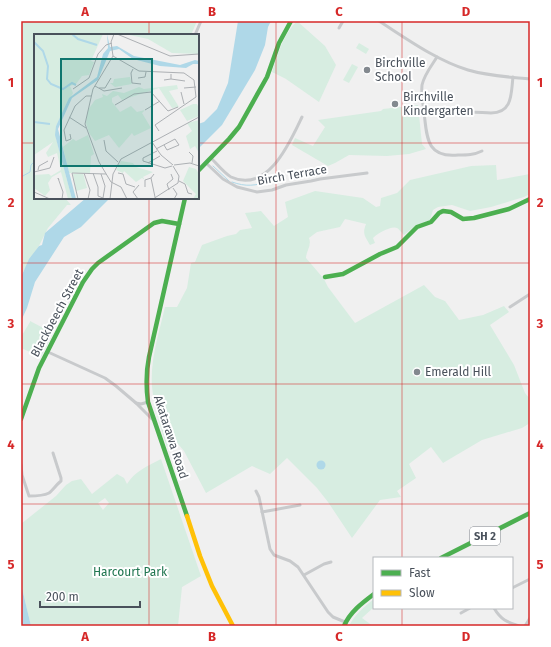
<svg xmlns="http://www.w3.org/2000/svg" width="551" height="647" viewBox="0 0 551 647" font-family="'Fira Sans',sans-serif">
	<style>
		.green { fill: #d7ede1; fill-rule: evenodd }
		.water { fill: #afd8e8 }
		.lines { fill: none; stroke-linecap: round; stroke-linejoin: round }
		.stream { stroke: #afd8e8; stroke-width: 1 }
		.street { stroke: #c8cacc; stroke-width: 3 }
		.fast { stroke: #4caf50; stroke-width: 4.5 }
		.slow { stroke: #ffc107; stroke-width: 4.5 }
		.grid { fill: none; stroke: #d62828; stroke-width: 1; stroke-opacity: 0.55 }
		.poi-dot { fill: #83898f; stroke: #fff; stroke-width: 1.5 }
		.labels { text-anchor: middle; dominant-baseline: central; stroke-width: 4; stroke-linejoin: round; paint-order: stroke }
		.shield { fill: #fff; stroke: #80858c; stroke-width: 1 }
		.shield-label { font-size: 11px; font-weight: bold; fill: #49515b }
		.poi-label { font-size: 12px; fill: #49515b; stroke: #fff; text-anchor: start }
		.street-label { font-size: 12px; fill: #49515b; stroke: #fff }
		.park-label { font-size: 12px; fill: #207650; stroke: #fff }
		.inset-river { fill: none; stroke: #afd8e8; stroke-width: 2 }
		.inset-road { fill: none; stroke: #adb0b4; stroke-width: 1 }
		.view { fill: #0f766e; fill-opacity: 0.15; stroke: #0f766e; stroke-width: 2 }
		.inset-edge { fill: none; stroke: #49515b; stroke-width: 2 }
		.neatline { fill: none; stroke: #d62828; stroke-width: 1.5 }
		.grid-label { font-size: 13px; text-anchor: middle; font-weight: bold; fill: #d62828 }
	</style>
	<rect width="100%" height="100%" fill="#f0f0f0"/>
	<!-- green -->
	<g class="green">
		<path d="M21 21H197L191 35H35V198H65L71 205H67L48 228 40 244 21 275Z"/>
		<path d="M297 21 325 46 336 65 319 102 286 79 272 72C278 53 283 35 297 21Z"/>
		<path d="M359 43 369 49 366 54 356 48Z"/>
		<path d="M352 64 358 67 349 83 343 80Z"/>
		<path d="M418 105 422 144 426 149 409 154 387 156 349 155 335 163 328 166 292 145 295 138 313 146 325 127 318 120 381 111 383 109Z"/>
		<path d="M496 165 497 180 530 174V194L524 197 491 207 470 211 452 205 438 207 433 210 430 220 415 226 404 235C402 233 399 229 397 228 392 225 376 234 373 238L375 243 370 245C365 236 362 234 366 224L345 219 340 227 317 232 309 238C312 246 306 251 306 258L324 279 328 287 355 323 424 285 435 297 445 301 459 320 483 315 504 306 509 312 490 325 514 365 525 393 530 399V423L522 428 482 440 443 463 431 447 409 464 416 478 397 491 401 497 380 500 352 538 328 502 317 488 287 458 270 474 252 466 206 493 184 451 178 444 167 447C161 428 154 408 152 387 150 360 159 333 165 307H177L187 288 191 263 195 262 202 245 227 236 236 234 240 230 252 228 245 213 261 211 274 226 288 217 285 202 315 191 363 198 376 207 380 206 381 198 397 193 410 180 471 166Z"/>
		<path d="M30 321 53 333 41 357 21 348V337L30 322Z"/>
		<path d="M161 459 201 576 182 587 178 626H31L21 584V524L56 496 66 485 72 481 81 479 92 494 117 474 124 478 127 484C135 471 148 466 161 459ZM105 498 109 503 103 510 98 503Z"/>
		<path d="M374 599V607L362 618 373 626H349C354 615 365 606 374 599Z"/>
	</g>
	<!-- water -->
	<g class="water">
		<path d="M238 21H271L268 27 265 45 255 70 222 125 198 149V124L204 122 217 109 228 83Z"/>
		<path d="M86 198H110L81 227 64 237 35 282 27 308 21 321V277L29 259 39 246 42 245 45 233Z"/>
		<circle cx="321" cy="465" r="4.5"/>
		<path d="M21 584 31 626H21Z"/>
	</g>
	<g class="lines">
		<!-- stream -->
		<g class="stream">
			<path d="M213 166 229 181"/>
			<path d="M21 177 30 172 31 165 35 161"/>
			<path d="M232 182C246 187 255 186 270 181"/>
		</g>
		<!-- street -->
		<g class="street">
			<path d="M379 21C407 39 436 60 468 70 488 76 510 77 530 79"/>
			<path d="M339 28 343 21"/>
			<path d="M195 35 201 21"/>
			<path d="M437 57C432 65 424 75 422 85 421 93 423 104 424 112 427 137 426 158 458 155 467 155 474 155 482 151"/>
			<path d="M466 113C475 111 482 113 491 113 513 113 511 93 513 77"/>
			<path d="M211 158C216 163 225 174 231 177 268 194 290 142 302 117"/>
			<path d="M206 163 223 179 237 187 257 192 272 190 286 185 311 181 320 179 367 173"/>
			<path d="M510 307 530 294"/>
			<path d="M48 352 105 378 116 386 136 403 152 419"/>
			<path d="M136 403 141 404 148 402"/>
			<path d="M21 465 22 475 29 496C35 496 43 496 49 493 53 490 57 484 61 481V478L53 453"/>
			<path d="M256 491 259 497 270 549 274 555 290 561 298 567 328 612 333 617 345 622"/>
			<path d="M262 512 300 505"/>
			<path d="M304 575 324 564 331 562"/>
			<path d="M512 588 530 579"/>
			<path d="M494 608C501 620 507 622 519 626"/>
			<path d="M461 613 470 608"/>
			<path d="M525 626 530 618"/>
		</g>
		<!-- fast -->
		<g class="fast">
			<path d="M198 171 229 139 239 127 267 77 279 43 291 21"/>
			<path d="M185 198 149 357C146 372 146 387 148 402L187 516"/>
			<path d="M325 277 343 274 380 254 397 247 417 227 431 222 439 213 443 211 451 212 463 219 474 218 509 209 530 199"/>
			<path d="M21 419 39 368 83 282 92 269 98 263 154 223 162 221 179 224"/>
			<path d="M441 558 530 513"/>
			<path d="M344 626C350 612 362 603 374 594"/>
		</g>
		<!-- slow -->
		<path class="slow" d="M187 516 200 556 212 586 233 626"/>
	</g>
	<!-- grid -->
	<path class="grid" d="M149 21V35M276 21V626M402 21V558M21 143H35M198 143H530M149 198V626M21 263H530M21 384H530M21 504H530M402 608V626"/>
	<!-- markers -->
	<g class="poi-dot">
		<circle cx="367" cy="70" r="4"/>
		<circle cx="395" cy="104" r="4"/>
		<circle cx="417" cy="372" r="4"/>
	</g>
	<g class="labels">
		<!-- shield labels -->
		<rect class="shield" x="470" y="527" width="30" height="18" rx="3"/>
		<g class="shield-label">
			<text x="485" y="536">SH 2</text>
		</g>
		<!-- poi labels -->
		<g class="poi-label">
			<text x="375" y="63">Birchville<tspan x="375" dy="14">School</tspan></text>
			<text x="403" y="97">Birchville<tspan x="403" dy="14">Kindergarten</tspan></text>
			<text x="425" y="372">Emerald Hill</text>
		</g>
		<!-- street labels -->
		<g class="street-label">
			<text transform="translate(292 175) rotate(-10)">Birch Terrace</text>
			<text transform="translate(57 313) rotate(-62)">Blackbeech Street</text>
			<text transform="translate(171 437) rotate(72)">Akatarawa Road</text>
		</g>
		<!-- park labels -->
		<g class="park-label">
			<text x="130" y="572">Harcourt Park</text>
		</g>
	</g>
	<!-- overview -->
	<g transform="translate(34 34)">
		<rect width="165" height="165" fill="#f0f0f0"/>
		<path d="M0 0H69L57 27 60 28 55 41 48 42 42 50 36 52 39 59 22 92V104L38 165H34L27 138 18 143 14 149 16 156 11 162 0 154V141L15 140 17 142 27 136 23 119 14 123 12 119 19 108 0 121ZM91 0H165V20L138 19 114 5ZM96 43 98 50 81 53 76 49H79L80 45ZM143 51 144 55 135 57 145 73 138 74 125 54 88 66 84 61 78 64V68L86 78 97 72 103 78 111 76 108 79 117 94 100 102 98 99 85 114 75 101 61 107 55 99 52 89 54 76 61 66 69 63 68 60 73 62 79 57 90 59 105 53 110 55ZM159 70H163L165 74V82L153 87 146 76ZM165 86V119L161 112 156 115 152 102 158 97 153 89ZM54 101 60 120 57 122 56 139H35L29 113 39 105 42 107ZM87 127 99 129 102 133 119 138 109 143 111 146 108 144 102 148 90 137 89 139 82 136ZM155 133 162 135 165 140V165H159L162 160 149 147ZM49 139 53 154 42 157 39 140Z" fill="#d7ede1"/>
		<path d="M73 0 76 13 83 12 100 22 146 31 161 26 165 27V30H159L152 34 126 32 99 25 85 15 76 17 64 46 38 64 24 95 42 165H38L21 101 22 92 35 64 63 43 69 20 74 14Z" fill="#afd8e8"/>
		<path class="inset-river" d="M38 0 44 5 63 11M0 8 9 17 14 32 13 45 17 50 29 55 38 49 42 51M0 88 16 90"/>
		<path class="inset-road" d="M80 0 77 8 79 22 59 55 51 90 65 128 77 148 87 153 93 165M83 0 136 22 165 20M79 22 105 37 150 39 160 46 162 63 121 91 125 97M99 35 97 39 98 49 107 50M104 44 111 43 112 38M137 45 151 47M130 46 137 45V40M61 52 70 57 88 54M65 54H71L77 44M150 54 162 53M39 55 55 44 64 20 72 11 78 9M147 58 150 70M81 71 100 60 117 58 134 77 144 73M111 76 126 67M35 83 52 94M36 100 37 105 32 107 30 96 41 72 52 62H57M70 106 72 117 84 128M118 108 127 121 139 131M122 115 141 105 145 111 133 116 130 111M123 117 109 124V127L131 134 138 132M155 118 159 122 158 129M114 129 126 122M140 131 156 129 165 132M4 136 5 132 14 127M0 138 16 134 20 123M50 139 56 156 54 165M59 139 64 153V162L69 164M84 139 89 140 92 150 101 153M67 140 71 152 69 164M120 140 117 144 121 163M25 146 24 144 29 158 28 165M145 147 151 150 154 159 158 160M111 153V146L117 144M139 154 143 160 140 165M135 156 133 150 139 145 137 140M0 158 16 165M44 165 38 139 72 140M76 165 79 140 87 125 165 83M104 165 99 158 105 151M119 165 144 149 145 142 139 132"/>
		<path class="view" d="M27 25H118V132H27Z"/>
		<rect width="165" height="165" class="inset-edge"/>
	</g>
	<!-- border -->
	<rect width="551" height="647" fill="none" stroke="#ffffff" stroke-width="44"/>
	<!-- legend -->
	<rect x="373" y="557" width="140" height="52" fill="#ffffff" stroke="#b6b9bd"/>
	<rect x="381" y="570" width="20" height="6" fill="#4caf50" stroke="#b6b9bd"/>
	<text x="409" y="577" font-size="12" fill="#49515b">Fast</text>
	<rect x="381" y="590" width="20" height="6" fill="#ffc107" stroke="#b6b9bd"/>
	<text x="409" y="597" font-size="12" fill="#49515b">Slow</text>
	<!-- scale -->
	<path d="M40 601v6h100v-6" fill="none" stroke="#49515b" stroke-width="2"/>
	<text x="46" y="601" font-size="12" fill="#49515b" stroke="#ffffff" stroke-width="3" paint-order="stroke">200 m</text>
	<rect x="22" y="22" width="507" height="603" class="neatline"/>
	<g class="grid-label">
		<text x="85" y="16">A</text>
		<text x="212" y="16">B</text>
		<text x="339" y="16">C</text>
		<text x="466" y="16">D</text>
		<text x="11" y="87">1</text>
		<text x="540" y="87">1</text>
		<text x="11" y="207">2</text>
		<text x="540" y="207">2</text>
		<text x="11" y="328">3</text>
		<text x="540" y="328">3</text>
		<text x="11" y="449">4</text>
		<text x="540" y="449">4</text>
		<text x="11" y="569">5</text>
		<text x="540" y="569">5</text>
		<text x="85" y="641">A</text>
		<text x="212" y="641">B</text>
		<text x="339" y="641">C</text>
		<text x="466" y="641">D</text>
	</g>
</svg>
